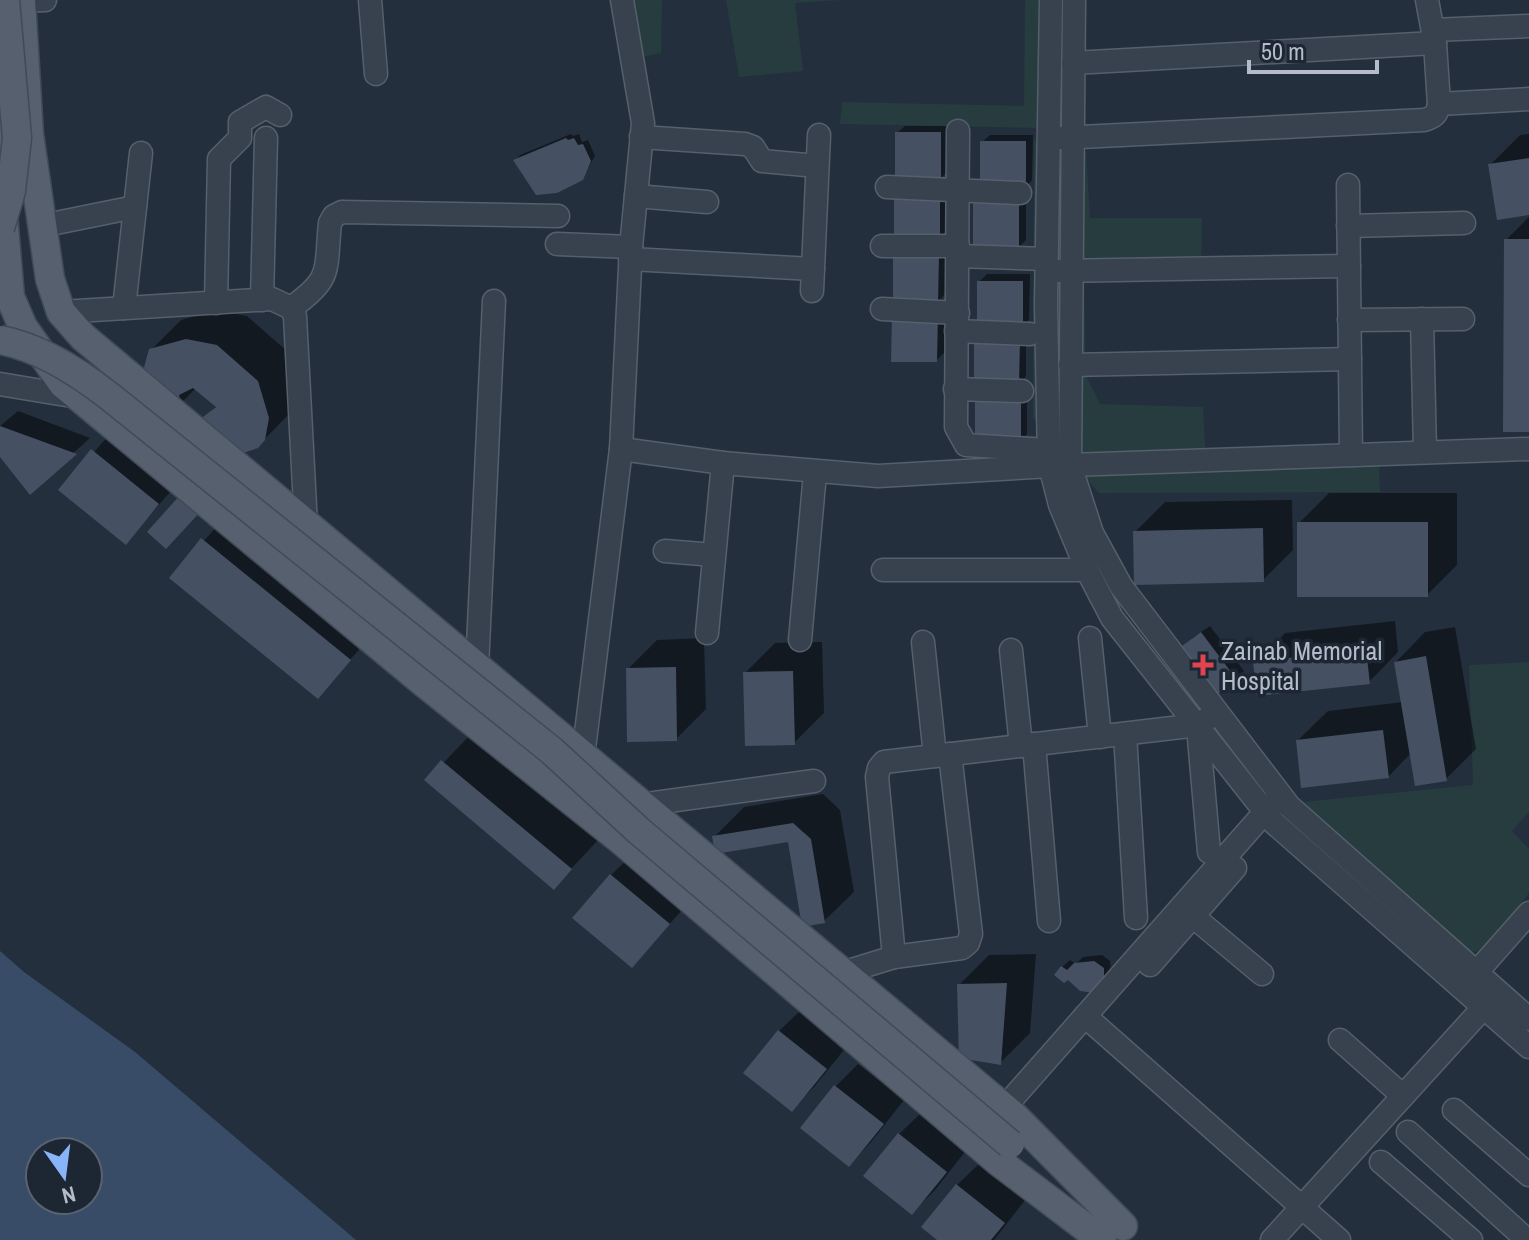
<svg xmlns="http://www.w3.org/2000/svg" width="1529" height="1240" viewBox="0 0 1529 1240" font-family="'Archivo Narrow',sans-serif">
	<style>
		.green { fill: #263c3f }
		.water { fill: #394c67; fill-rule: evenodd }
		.shadow { fill: #0007 }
		.building { fill: #455162 }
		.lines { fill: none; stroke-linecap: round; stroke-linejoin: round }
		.minor-casing { stroke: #565f6c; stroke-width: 25 }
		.major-casing { stroke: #414a57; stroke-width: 31 }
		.minor { stroke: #38414e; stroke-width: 22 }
		.major { stroke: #56606e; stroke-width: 28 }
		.major-bridge-casing { stroke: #414a57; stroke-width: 31; stroke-linecap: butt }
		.major-bridge { stroke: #56606e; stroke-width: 28 }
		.health-dot { fill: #e0444e; stroke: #1d2633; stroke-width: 3 }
		.labels { text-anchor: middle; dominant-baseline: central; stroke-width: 7; stroke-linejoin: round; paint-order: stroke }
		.poi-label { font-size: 26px; fill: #b4bcc9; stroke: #1d2633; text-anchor: start }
	</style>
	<rect width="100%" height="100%" fill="#242f3e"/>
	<!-- green -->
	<g class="green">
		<path d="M632 0H662L661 53 642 57Z"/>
		<path d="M726 0H841L795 3 803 71 739 77Z"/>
		<path d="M1025 0H1041V128L840 124 842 102 1024 106Z"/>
		<path d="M1034 140 1086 152 1090 218H1202L1201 278 1084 282 1086 376 1100 404 1203 407 1206 463 1379 460 1380 492 1099 493 1033 418Z"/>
		<path d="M1529 662V812L1512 831 1529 849V893L1482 952 1464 951 1303 802 1473 785 1469 665Z"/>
	</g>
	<!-- water -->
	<path class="water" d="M0 951 24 972 135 1052 356 1240H0ZM40 1152H88V1200H40Z"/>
	<!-- shadow -->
	<g class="shadow">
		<path d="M905 126H948V171L940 179 897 133Z"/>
		<path d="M571 134 573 136 579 134 582 142 588 140 595 156 582 178 516 160 520 155Z"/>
		<path d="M1529 134V212L1490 165 1520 135Z"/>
		<path d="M990 135H1033L1032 180 1025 188 982 142Z"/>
		<path d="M947 186 946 231 939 239H896Z"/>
		<path d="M1026 194V240L1018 248 975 247Z"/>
		<path d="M1529 217V430L1506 240Z"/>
		<path d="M945 249V294L938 302 895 301Z"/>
		<path d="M987 274H1030L1029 320 1018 331H1026V376L1019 384 987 327 979 282Z"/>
		<path d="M901 307H944V353L937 360Z"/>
		<path d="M217 310 247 316 287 351 294 409 257 447 201 421 217 405 196 388 181 403 151 350 181 320Z"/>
		<path d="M1027 388V434L1020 441H977Z"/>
		<path d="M18 411 90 438 30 492 0 454V426Z"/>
		<path d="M115 428 180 481 126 542 61 490Z"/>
		<path d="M1329 493H1457V565L1427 595 1299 523Z"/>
		<path d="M1292 500 1293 550 1263 580 1135 532 1165 502Z"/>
		<path d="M225 517 371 636 318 696 172 577Z"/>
		<path d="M1395 621 1398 652 1369 682 1255 663 1285 633Z"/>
		<path d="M1210 626 1244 671 1219 691 1192 638Z"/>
		<path d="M1455 627 1476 749 1446 779 1411 753 1388 777 1298 740 1328 711 1403 702 1396 662 1425 632Z"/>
		<path d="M704 638 706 709 676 739 628 669 657 640Z"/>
		<path d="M822 642 824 713 794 743 745 673 775 643Z"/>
		<path d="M473 732 600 838 554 887 427 780Z"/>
		<path d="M823 794 840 810 854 892 824 921 790 840 714 837 744 807Z"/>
		<path d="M634 853 691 900 632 966 611 875Z"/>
		<path d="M1036 954 1030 1033 1000 1063 959 985 989 955Z"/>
		<path d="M1102 955 1110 961 1111 973 1095 990 1062 967 1070 960 1076 964 1083 957Z"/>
		<path d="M802 1009 848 1045 814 1087 792 1109 746 1073 779 1031Z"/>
		<path d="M858 1064 904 1100 871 1142 849 1165 802 1128 836 1086Z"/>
		<path d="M922 1112 968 1148 935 1190 912 1213 899 1134Z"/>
		<path d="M980 1163 1026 1199 994 1240H940L957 1185Z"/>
	</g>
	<!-- building -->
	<g class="building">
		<rect x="895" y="132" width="46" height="49"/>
		<path d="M566 138 568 140 574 138 578 145 583 144 591 161 583 180 557 193 536 195 513 160Z"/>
		<path d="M980 141H1026V190L980 189Z"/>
		<path d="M1529 158V215L1497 220 1488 164Z"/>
		<rect x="894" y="193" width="46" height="48"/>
		<path d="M973 201H1019V250L973 249Z"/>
		<path d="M1504 239H1529V432H1503Z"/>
		<path d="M893 255H939L938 304 893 303Z"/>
		<rect x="977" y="281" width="46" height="48"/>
		<path d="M892 314H938L937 362H891Z"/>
		<path d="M974 338H1020L1019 386H974Z"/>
		<path d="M186 339 217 345 258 381 269 418 265 440 258 448 243 453 199 420 216 407 193 388 179 395 182 405 143 371 149 349Z"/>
		<rect x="975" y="395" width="46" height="48"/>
		<path d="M0 426 77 454 30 495 0 457Z"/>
		<path d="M91 449 159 504 126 545 58 490Z"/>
		<path d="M182 493 202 510 166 549 147 532Z"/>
		<rect x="1297" y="522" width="131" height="75"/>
		<path d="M1263 528 1264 582 1134 585 1133 531Z"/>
		<path d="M201 538 351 660 318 699 169 578Z"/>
		<path d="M1201 632 1237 680 1218 694 1182 646Z"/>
		<path d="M1366 649 1370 684 1257 696 1253 662Z"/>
		<path d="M1426 656 1447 781 1415 786 1394 662Z"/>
		<path d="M676 667 677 741 627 742 626 668Z"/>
		<path d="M793 671 795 745 745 746 743 672Z"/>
		<path d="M1383 730 1389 778 1301 788 1296 740Z"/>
		<path d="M441 760 572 869 554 890 424 780Z"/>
		<path d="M793 823 811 839 825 923 802 927 788 842 715 854 712 836Z"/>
		<path d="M610 874 670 924 632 968 572 918Z"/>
		<path d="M1094 961 1104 968V982L1095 993 1080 991 1068 980 1064 983 1054 975 1061 966 1067 970 1074 963Z"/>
		<path d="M1007 983 1001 1065 959 1058 957 984Z"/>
		<path d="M778 1030 827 1069 792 1112 743 1073Z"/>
		<path d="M834 1085 884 1124 849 1167 800 1128Z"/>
		<path d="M898 1133 947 1172 912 1215 863 1176Z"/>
		<path d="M956 1184 1005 1223 991 1240H937L921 1227Z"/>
	</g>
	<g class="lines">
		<defs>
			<g id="minor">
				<path d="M370 0 376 74"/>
				<path d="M1051 0 1046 304 1049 462 1060 505 1087 570 1112 618 1274 823 1529 1047"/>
				<path d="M1074 0 1070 465 1092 533 1121 586 1289 806 1529 1019"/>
				<path d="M21 1 45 0"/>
				<path d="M1433 30 1529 26"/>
				<path d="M1073 63 1435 43"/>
				<path d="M1439 104 1529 99"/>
				<path d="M958 131 956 427 966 445 1048 450"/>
				<path d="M641 137 745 144 753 147 762 161 817 166"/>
				<path d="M1060 138 1424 120C1434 117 1437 115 1439 104L1435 43 1427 0"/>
				<path d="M1348 185 1351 455"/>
				<path d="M887 187 1020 193"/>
				<path d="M636 196 707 202"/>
				<path d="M41 226 135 207"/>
				<path d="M1348 226 1464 223"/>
				<path d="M557 244 631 247"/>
				<path d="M882 246H958"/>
				<path d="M957 256 1046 259"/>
				<path d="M630 259 813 269"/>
				<path d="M1058 271 1349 266"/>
				<path d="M812 291 819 135"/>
				<path d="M262 300 266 138"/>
				<path d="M216 303 219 159 240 138V122L266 107 280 115"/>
				<path d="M124 308 141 153"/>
				<path d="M291 308C333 278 325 272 330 223L334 216 342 212 558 216"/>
				<path d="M882 309 958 313"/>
				<path d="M61 312 272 299 291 308 295 316 306 525"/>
				<path d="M1422 319 1425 452"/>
				<path d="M1349 320 1463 319"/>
				<path d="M956 331 1030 334"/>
				<path d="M1070 365 1350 359"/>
				<path d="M0 384 78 397"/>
				<path d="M955 389 1022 391"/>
				<path d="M621 449 723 463 878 476 1070 465 1529 449"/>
				<path d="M665 551 714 555"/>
				<path d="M883 570H1087"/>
				<path d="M707 633 723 463"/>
				<path d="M1090 638 1100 737"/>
				<path d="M800 640 815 473"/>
				<path d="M923 642 935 756"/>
				<path d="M1011 650 1021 746"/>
				<path d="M477 668 494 301"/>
				<path d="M1198 727 1209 852"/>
				<path d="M1125 734 1136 918"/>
				<path d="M1034 744 1049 921"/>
				<path d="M583 757 621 449 631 247 643 123 622 0"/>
				<path d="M640 805 814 781"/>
				<path d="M1183 908 1262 974"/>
				<path d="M894 957 962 948 968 943 971 934 950 754"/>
				<path d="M1150 965 1235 868"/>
				<path d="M842 973 894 957 877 777 879 768 884 762 1198 725 1207 719"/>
				<path d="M1476 973 1529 913"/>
				<path d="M1085 1016 1339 1240"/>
				<path d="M1340 1040 1403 1096"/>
				<path d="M1004 1108 1273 803"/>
				<path d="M1454 1110 1529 1175"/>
				<path d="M1408 1132 1527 1240"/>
				<path d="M1381 1162 1471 1240"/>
				<path d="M1272 1240 1484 1007"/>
			</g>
			<g id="major">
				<path d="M21 0 29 134 50 279 61 312 83 337 1014 1116 1123 1226"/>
				<path d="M0 105 3 147 0 168"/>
				<path d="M2 203 10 297 23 327 63 384 423 682 622 841 999 1162 1102 1240"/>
			</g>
		</defs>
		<!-- minor casing -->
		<use href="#minor" class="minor-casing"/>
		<!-- major casing -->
		<use href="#major" class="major-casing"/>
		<!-- minor -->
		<use href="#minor" class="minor"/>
		<!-- major -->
		<use href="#major" class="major"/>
		<defs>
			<g id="major-bridge">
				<path d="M0 228 11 191 17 138 5 0"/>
				<path d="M0 340C39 347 78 372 109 396L552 751 639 831 1010 1144"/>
			</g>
		</defs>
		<!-- major-bridge casing -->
		<use href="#major-bridge" class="major-bridge-casing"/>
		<!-- major-bridge -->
		<use href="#major-bridge" class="major-bridge"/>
	</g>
	<!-- markers -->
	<path class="health-dot" d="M1199 653h8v8h8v8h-8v8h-8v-8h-8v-8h8z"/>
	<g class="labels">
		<!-- poi labels -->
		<g class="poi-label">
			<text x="1221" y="650">Zainab Memorial<tspan x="1221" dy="30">Hospital</tspan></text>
		</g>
	</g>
	<!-- north arrow -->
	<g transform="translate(64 1176) rotate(166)"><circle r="38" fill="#1d2633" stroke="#59626f" stroke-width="2"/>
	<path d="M0-6L14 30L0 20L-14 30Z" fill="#8ab4f8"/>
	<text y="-12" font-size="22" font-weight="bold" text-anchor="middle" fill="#b4bcc9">N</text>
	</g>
	<!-- scale -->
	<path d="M1249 60v12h128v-12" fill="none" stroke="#b4bcc9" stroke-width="4"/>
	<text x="1261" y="60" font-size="24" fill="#b4bcc9" stroke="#1d2633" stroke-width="6" paint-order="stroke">50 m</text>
</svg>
